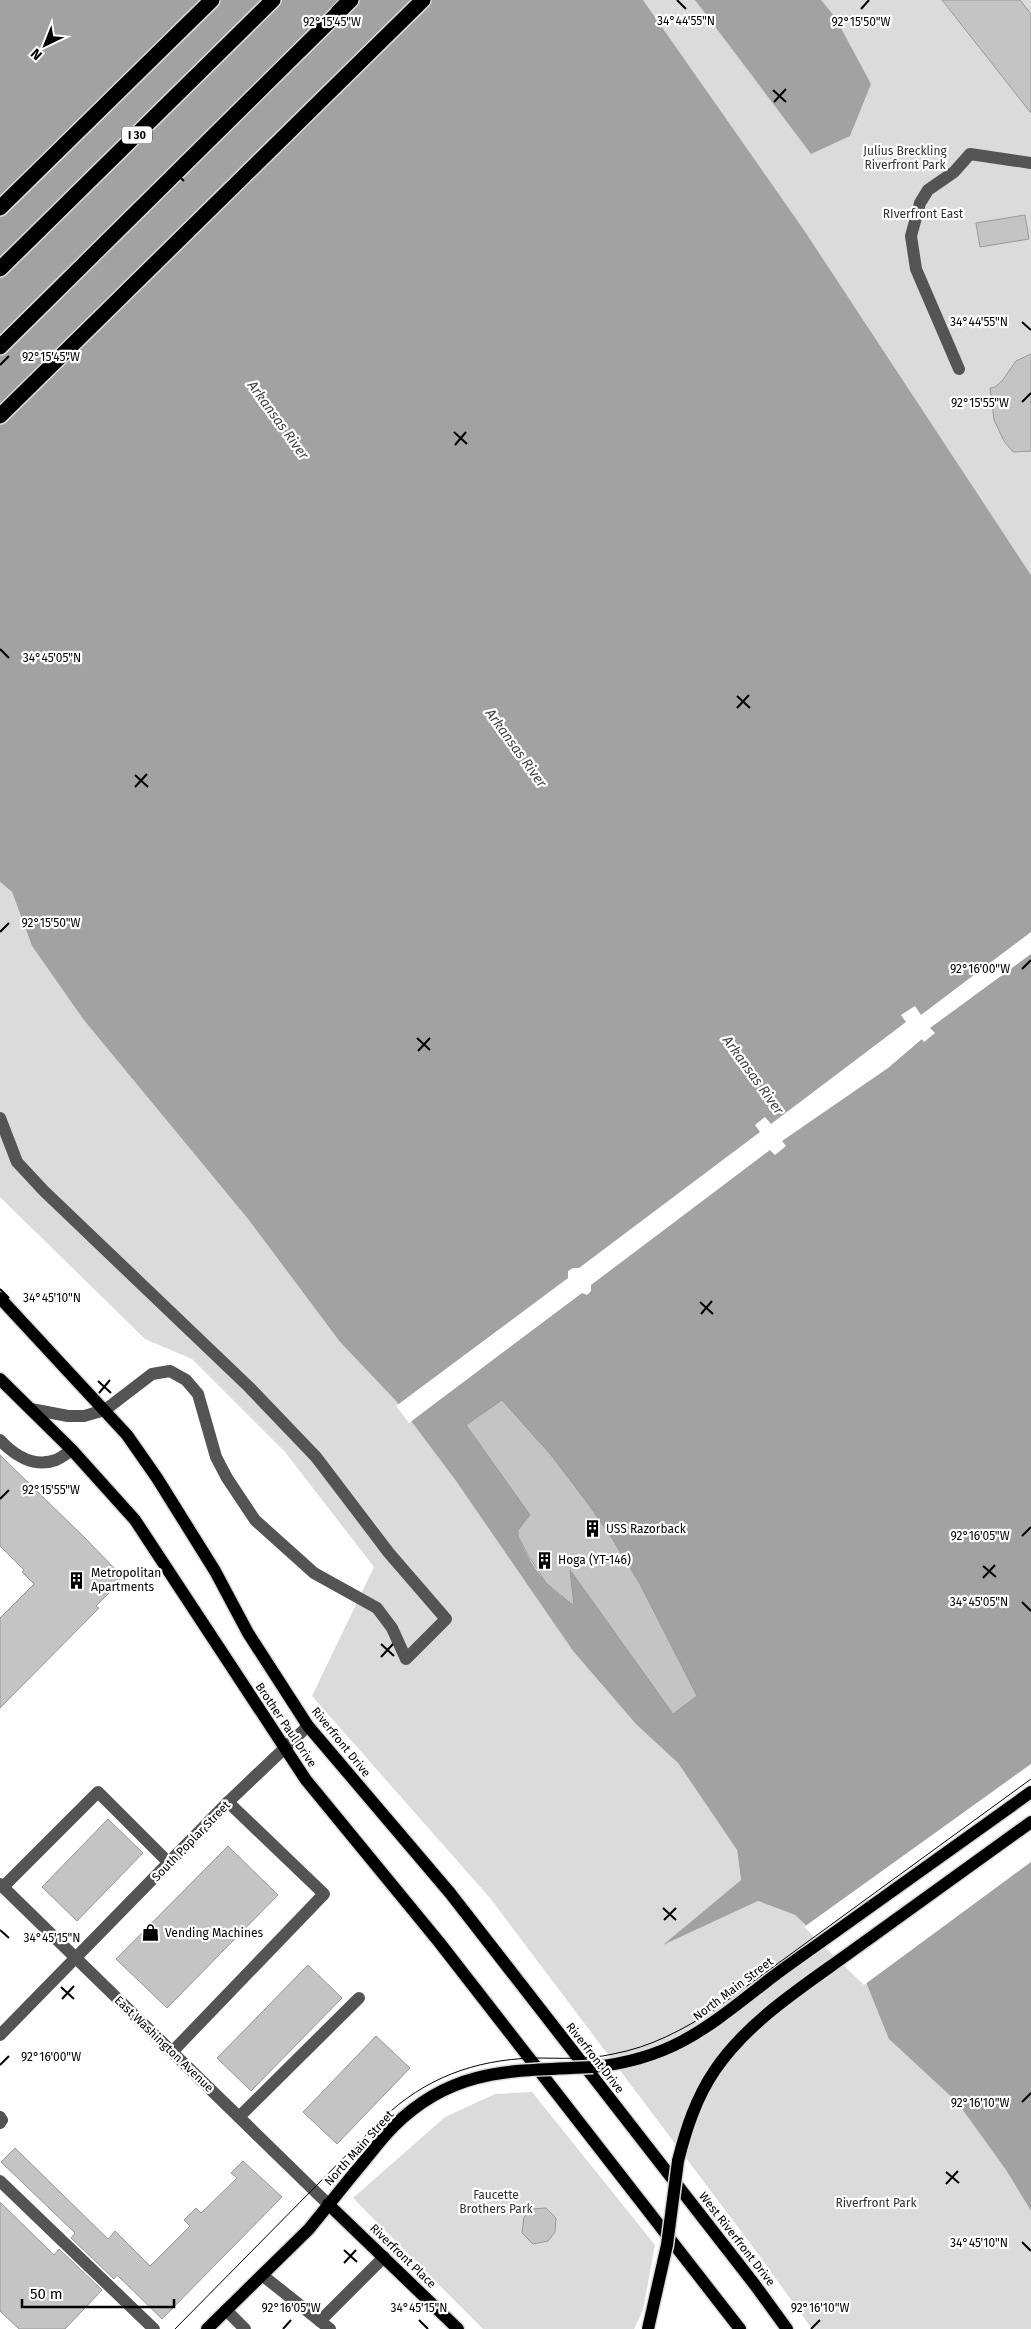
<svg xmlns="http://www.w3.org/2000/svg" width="1031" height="2329" viewBox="0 0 1031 2329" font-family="'Fira Sans',sans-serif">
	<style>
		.green { fill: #dbdbdb }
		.water { fill: #a2a2a2; fill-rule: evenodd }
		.pier { fill: #fff }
		.building { fill: #c4c4c4; stroke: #989898 }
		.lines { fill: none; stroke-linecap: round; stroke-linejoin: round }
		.major-casing { stroke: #dbdbdb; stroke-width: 15 }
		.highway-casing { stroke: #dbdbdb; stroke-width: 18 }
		.minor { stroke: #545454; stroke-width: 12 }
		.major { stroke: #000; stroke-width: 12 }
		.highway { stroke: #000; stroke-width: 15 }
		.tram { stroke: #000; stroke-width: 1 }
		.major-bridge-casing { stroke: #dbdbdb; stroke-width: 15; stroke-linecap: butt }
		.major-bridge { stroke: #000; stroke-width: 12 }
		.ticks { fill: none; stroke: #000; stroke-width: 2 }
		.labels { text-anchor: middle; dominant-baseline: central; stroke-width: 4.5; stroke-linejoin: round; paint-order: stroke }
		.shield { fill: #fff; stroke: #4c4c4c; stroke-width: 1 }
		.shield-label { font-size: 11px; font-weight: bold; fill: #000 }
		.park-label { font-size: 12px; fill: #323232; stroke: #fff }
		.poi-label { font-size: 12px; fill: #000; stroke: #fff; text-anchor: start }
		.street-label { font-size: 12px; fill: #000; stroke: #fff }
		.water-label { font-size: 14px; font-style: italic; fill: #434343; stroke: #fff }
		.ticks-label { font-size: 12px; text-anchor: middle; fill: #000; stroke: #fff; stroke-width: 4.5; stroke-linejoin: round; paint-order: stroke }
	</style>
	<rect width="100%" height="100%" fill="#fff"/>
	<!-- green -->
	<g class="green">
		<path d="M643 0H1031V575L804 230Z"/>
		<path d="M0 882 12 892 32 946 83 1019 248 1219 340 1342 396 1401 456 1481 573 1651 632 1719 678 1763 737 1850 741 1880 666 1943 758 1901 795 1915 865 1980 890 2039 957 2102 1006 2170 1031 2211V2329H812L759 2255 490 1898 312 1696 374 1567 285 1452 192 1359 145 1339 0 1197Z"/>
		<path d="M532 2092 655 2245 643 2310 634 2329H483L353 2198 445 2117 495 2094Z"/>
	</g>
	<!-- water -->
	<g class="water">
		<path d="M0 0H643L804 230 1031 575V2211L1006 2170 957 2102 889 2039 865 1980 795 1915 758 1901 663 1945 741 1880 737 1850 678 1763 636 1724 573 1651 456 1481 396 1401 340 1342 248 1219 83 1019 32 946 12 892 0 882ZM510 1410C559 1464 602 1521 640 1584ZM518 1536 573 1603C546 1589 530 1563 518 1536Z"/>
		<path d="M695 0H821L835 17 871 84 850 136 811 154Z"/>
	</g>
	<!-- pier -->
	<g class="pier">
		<path d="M1031 932V954L930 1028 935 1033 924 1042 922 1039 888 1068 782 1141 786 1146 775 1155 770 1150 591 1285V1291L587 1295 582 1293 409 1423 396 1406 568 1278V1271L573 1268H579L760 1132 755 1125 765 1117 771 1124 906 1022 901 1015 915 1006 921 1015Z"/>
		<path d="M1031 1764V1862L864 1985 804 1927Z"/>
	</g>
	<!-- building -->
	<g class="building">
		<path d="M942 0H1020L1031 14V113Z"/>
		<path d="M1025 215 1029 239 980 247 976 223Z"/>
		<path d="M1031 354V451L1013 452 1004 441 994 420 990 388 995 387 1002 381 1016 361Z"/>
		<path d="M502 1400 551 1455 589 1505 613 1540 640 1584 697 1696 673 1714 570 1570 574 1606 546 1583 528 1555 518 1536V1530L530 1515 466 1425Z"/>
		<path d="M0 1455 85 1538 119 1573 120 1579 118 1584 96 1606 99 1608 0 1708V1618L34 1584 22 1572 24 1570 0 1546Z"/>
		<path d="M108 1819 143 1853 77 1921 42 1887Z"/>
		<path d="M228 1846 278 1895 167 2008 116 1959Z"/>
		<path d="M308 1965 342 1998 251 2091 217 2058Z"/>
		<path d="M376 2036 410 2068 337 2144 303 2112Z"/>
		<path d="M15 2148 108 2239 115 2231 150 2266 190 2226 184 2220 196 2208 201 2213 237 2178 231 2173 243 2161 282 2197 162 2319 117 2275 114 2279 71 2238 75 2233 1 2162Z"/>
		<path d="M0 2202 54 2255 59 2249 102 2290 65 2329H19L0 2311Z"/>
		<path d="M546 2208 556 2218 555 2232 548 2241 533 2244 522 2233 524 2217 532 2209Z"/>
	</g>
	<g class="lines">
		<defs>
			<g id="major">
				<path d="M0 1298 127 1435 157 1478 215 1571 248 1633 308 1726 450 1893 755 2285 787 2329"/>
				<path d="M0 1379 72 1450 135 1520 306 1780 439 1942 740 2329"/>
				<path d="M593 2067C671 2059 707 2028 766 1982 784 1968 803 1955 821 1942 891 1892 961 1842 1031 1792"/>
				<path d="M678 2161C686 2129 696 2098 715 2070 749 2020 804 1986 852 1951 912 1908 971 1865 1031 1822"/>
				<path d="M328 2204 458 2329"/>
				<path d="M207 2329 309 2229 355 2172"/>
			</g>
			<g id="highway">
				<path d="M0 208 212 0"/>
				<path d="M0 269 273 0"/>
				<path d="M0 347 351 0"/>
				<path d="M0 416 423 0"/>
			</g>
		</defs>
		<!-- major casing -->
		<use href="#major" class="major-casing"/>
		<!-- highway casing -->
		<use href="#highway" class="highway-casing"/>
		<!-- minor -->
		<g class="minor">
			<path d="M959 369 916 269 911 236 920 203 928 190 954 172 970 154 1031 163"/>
			<path d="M0 1118 17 1162 44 1191 249 1387 316 1457 389 1553 446 1619 406 1659 392 1628 377 1608 314 1573 255 1520 227 1478 216 1457 198 1394 186 1380 170 1371 152 1374 105 1410 84 1416H68L31 1409"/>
			<path d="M0 1440C14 1455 34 1468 56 1460 61 1458 67 1453 72 1450"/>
			<path d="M0 1884 328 2204"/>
			<path d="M3 1887 98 1792 169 1863"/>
			<path d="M0 2035 228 1802 308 1726"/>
			<path d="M172 2052 324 1894 228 1802"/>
			<path d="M0 2117 2 2120 0 2123"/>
			<path d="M239 2117 359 1998"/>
			<path d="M0 2181 154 2329"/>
			<path d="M262 2275 330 2329"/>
			<path d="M226 2310 245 2329"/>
			<path d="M320 2321 384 2257"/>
		</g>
		<!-- major -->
		<use href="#major" class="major"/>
		<!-- highway -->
		<use href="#highway" class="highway"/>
		<!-- tram -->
		<path class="tram" d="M175 2329 382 2119C425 2078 474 2060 533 2058 560 2058 587 2060 613 2054 651 2047 682 2030 714 2010L1031 1779"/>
		<defs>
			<g id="major-bridge">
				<path d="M355 2172C368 2157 380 2140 394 2126 454 2066 516 2071 593 2067"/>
				<path d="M648 2329 667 2245 678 2161"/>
			</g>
		</defs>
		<!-- major-bridge casing -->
		<use href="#major-bridge" class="major-bridge-casing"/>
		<!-- major-bridge -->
		<use href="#major-bridge" class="major-bridge"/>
	</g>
	<!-- ticks -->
	<path class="ticks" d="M677 0 686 9M332 9 341 0M861 9 869 0M773 90 786 102M774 102 786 89M171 169 184 181M172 181 184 168M1022 322 1031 330M0 365 9 356M1022 402 1031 393M454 432 467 444M455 445 466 432M0 649 9 658M737 696 750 708M737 708 749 695M135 775 148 787M135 787 147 774M0 932 9 923M1022 969 1031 960M417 1038 430 1050M418 1051 430 1038M0 1289 9 1298M700 1302 713 1314M701 1314 712 1301M98 1381 111 1393M99 1393 110 1380M0 1499 9 1490M1022 1536 1031 1527M983 1566 996 1577M983 1578 995 1565M1022 1602 1031 1611M381 1644 394 1656M381 1657 393 1644M663 1908 676 1920M664 1920 676 1908M0 1930 9 1938M61 1987 74 1999M62 1999 74 1986M0 2065 9 2056M1022 2102 1031 2093M946 2172 959 2183M946 2184 958 2171M1022 2242 1031 2251M344 2250 357 2262M344 2263 356 2250M419 2320 428 2329M283 2329 291 2320M811 2329 820 2320"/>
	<!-- icons -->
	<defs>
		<symbol id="building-bare" viewBox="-9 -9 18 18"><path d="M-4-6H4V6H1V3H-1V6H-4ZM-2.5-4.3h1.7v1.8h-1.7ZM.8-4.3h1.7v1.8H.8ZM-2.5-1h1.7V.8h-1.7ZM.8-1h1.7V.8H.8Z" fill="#000" stroke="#fff" stroke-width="2.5" paint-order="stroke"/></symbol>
		<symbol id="shop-bare" viewBox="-9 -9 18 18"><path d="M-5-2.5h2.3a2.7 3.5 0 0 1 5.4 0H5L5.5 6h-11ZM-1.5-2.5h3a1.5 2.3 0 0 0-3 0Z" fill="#000" stroke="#fff" stroke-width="2.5" paint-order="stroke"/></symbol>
	</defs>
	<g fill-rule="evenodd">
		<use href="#building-bare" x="580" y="1516" width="25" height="25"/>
		<use href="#building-bare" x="532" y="1548" width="25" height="25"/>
		<use href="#building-bare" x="64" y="1568" width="25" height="25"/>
		<use href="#shop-bare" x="138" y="1920" width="25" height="25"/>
	</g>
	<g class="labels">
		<!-- shield labels -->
		<rect class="shield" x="122" y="126.5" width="30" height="17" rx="4"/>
		<g class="shield-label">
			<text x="137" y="135">I 30</text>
		</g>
		<!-- park labels -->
		<g class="park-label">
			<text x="905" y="151">Julius Breckling<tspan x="905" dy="14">Riverfront Park</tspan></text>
			<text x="923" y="214">RIverfront East</text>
			<text x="496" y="2195">Faucette<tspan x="496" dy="14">Brothers Park</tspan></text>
			<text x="876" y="2203">Riverfront Park</text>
		</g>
		<!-- poi labels -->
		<g class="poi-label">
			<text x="606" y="1529">USS Razorback</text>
			<text x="558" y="1560">Hoga (YT-146)</text>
			<text x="91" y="1573">Metropolitan<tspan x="91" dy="14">Apartments</tspan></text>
			<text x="165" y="1933">Vending Machines</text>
		</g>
		<!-- street labels -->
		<g class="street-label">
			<text transform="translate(286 1725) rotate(56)">Brother Paul Drive</text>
			<text transform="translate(341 1742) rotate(51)">Riverfront Drive</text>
			<text transform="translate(191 1841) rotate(-46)">South Poplar Street</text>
			<text transform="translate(733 1989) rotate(-37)">North Main Street</text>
			<text transform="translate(164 2044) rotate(44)">East Washington Avenue</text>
			<text transform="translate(595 2058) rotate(52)">Riverfront Drive</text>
			<text transform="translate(359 2148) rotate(-48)">North Main Street</text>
			<text transform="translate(737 2239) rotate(52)">West Riverfront Drive</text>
			<text transform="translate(403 2256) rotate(44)">Riverfront Place</text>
		</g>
		<!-- water labels -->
		<g class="water-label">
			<text transform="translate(278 420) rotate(54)">Arkansas River</text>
			<text transform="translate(516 748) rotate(54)">Arkansas River</text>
			<text transform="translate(753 1075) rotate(54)">Arkansas River</text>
		</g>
	</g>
	<g class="ticks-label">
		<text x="686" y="25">34°44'55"N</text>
		<text x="332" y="26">92°15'45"W</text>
		<text x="861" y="26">92°15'50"W</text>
		<text x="979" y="326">34°44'55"N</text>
		<text x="51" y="361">92°15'45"W</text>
		<text x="980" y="407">92°15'55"W</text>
		<text x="52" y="662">34°45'05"N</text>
		<text x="51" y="927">92°15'50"W</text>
		<text x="980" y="973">92°16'00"W</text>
		<text x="52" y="1302">34°45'10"N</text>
		<text x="51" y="1494">92°15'55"W</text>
		<text x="980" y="1540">92°16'05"W</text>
		<text x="979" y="1606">34°45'05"N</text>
		<text x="52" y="1942">34°45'15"N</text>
		<text x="51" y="2061">92°16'00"W</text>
		<text x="980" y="2107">92°16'10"W</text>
		<text x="979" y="2247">34°45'10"N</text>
		<text x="291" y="2312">92°16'05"W</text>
		<text x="820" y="2312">92°16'10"W</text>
		<text x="419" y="2312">34°45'15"N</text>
	</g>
	<!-- north arrow -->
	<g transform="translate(45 45) rotate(223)" stroke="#ffffff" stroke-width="4" paint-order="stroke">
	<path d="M0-4L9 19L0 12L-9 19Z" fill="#000000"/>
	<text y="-8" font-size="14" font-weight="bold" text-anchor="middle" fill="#000000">N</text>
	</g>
	<!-- scale -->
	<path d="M22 2299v8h152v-8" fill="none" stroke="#000000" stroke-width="2.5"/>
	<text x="30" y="2299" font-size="15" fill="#000000" stroke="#ffffff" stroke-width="4" paint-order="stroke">50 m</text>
</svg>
